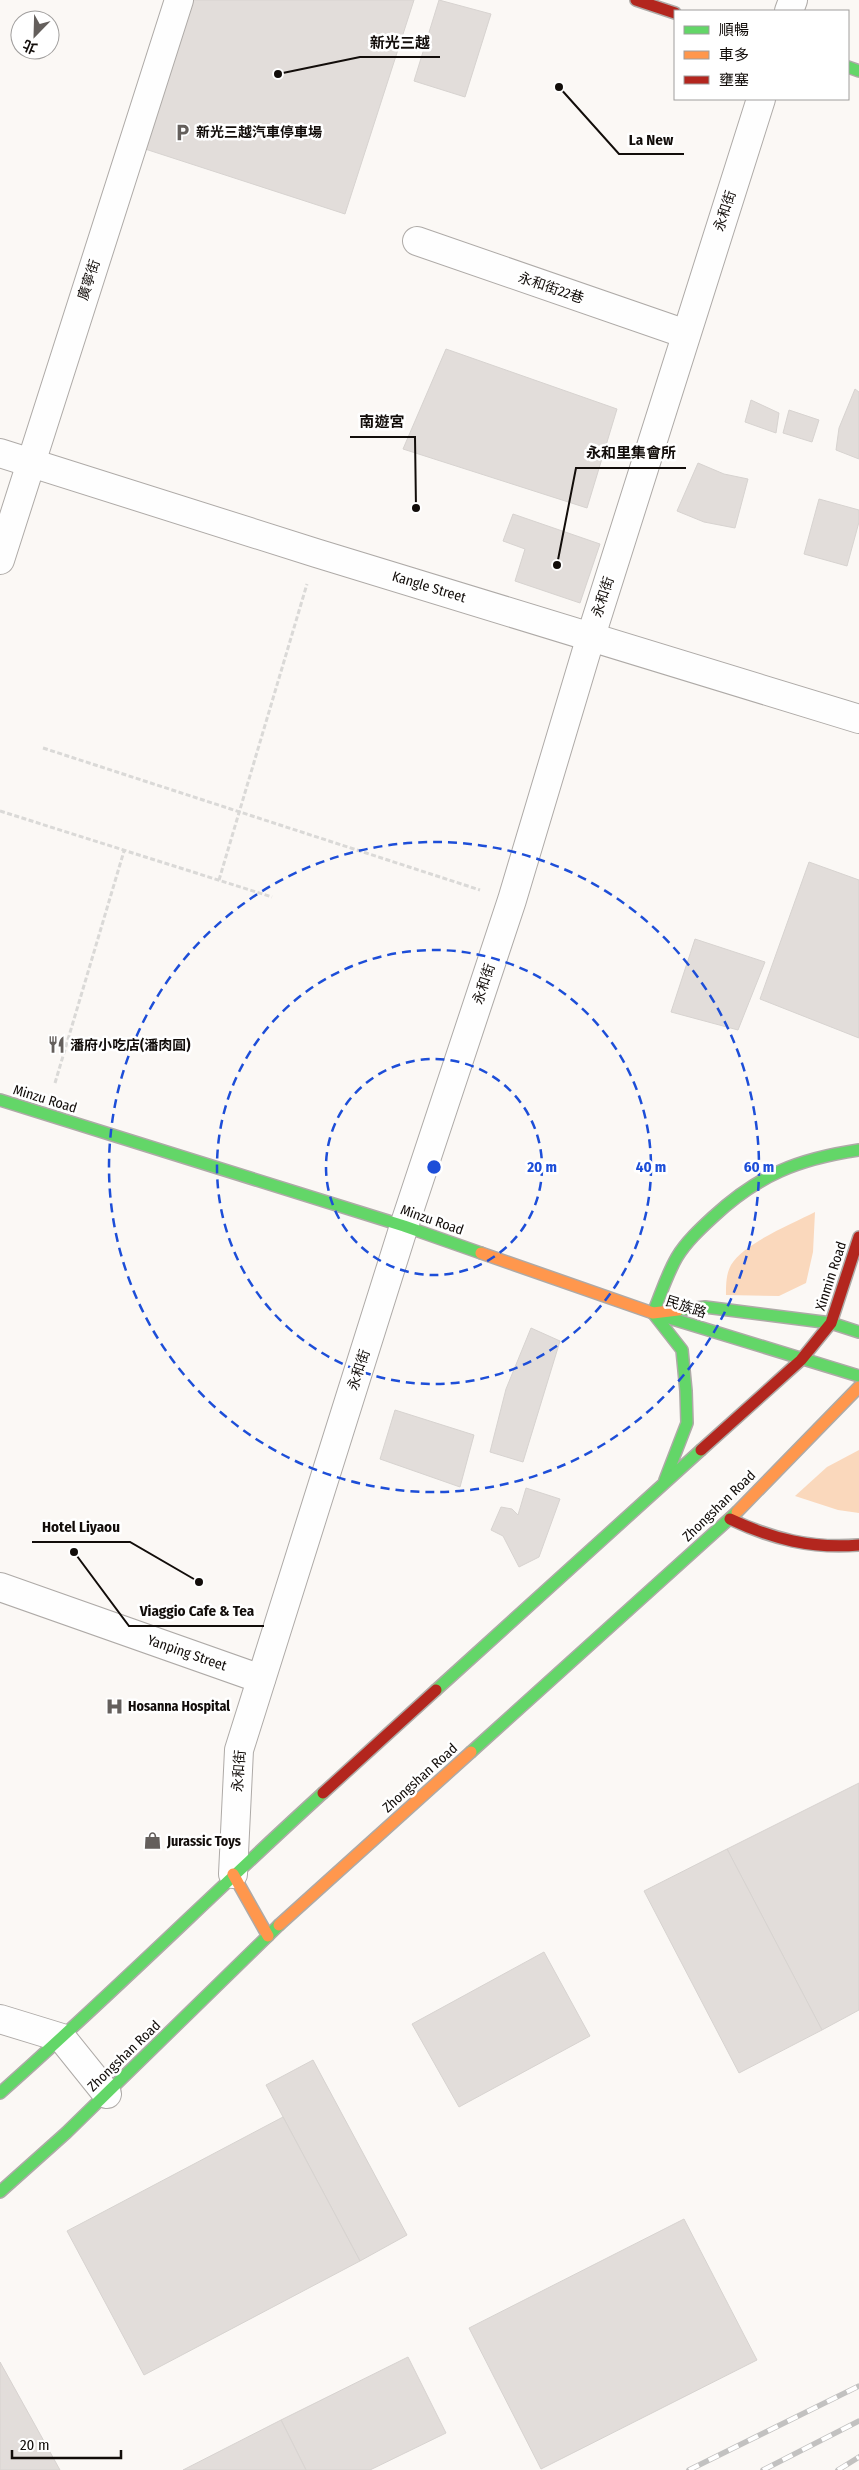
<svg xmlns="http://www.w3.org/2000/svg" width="859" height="2470" viewBox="0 0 859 2470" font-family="'Fira Sans Condensed','Noto Sans TC',sans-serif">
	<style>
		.green { fill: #fad8bc }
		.building { fill: #e2ddda; stroke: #d7d3d0 }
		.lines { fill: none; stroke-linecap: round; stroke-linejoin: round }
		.street-casing { stroke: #aeaaa7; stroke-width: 30 }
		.fast-casing { stroke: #aeaaa7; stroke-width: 14 }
		.slow-casing { stroke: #aeaaa7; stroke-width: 14 }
		.jam-casing { stroke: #aeaaa7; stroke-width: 14 }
		.path { stroke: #dad9d7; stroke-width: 3; stroke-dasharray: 5 2.5; stroke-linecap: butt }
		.street { stroke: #fefefe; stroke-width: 28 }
		.fast { stroke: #63d668; stroke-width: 11 }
		.slow { stroke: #ff974d; stroke-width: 11 }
		.jam { stroke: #b3261e; stroke-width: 11 }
		.rail-casing { stroke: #c2c1c0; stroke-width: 5.5 }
		.rail { stroke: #fff; stroke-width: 4; stroke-dasharray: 11; stroke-linecap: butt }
		.ring { fill: none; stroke: #1d4ed8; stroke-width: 2.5; stroke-dasharray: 9 6 }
		.labels { text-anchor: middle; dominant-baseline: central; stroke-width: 5; stroke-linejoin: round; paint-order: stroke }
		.poi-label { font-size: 14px; font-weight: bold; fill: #120d0a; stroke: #fff; text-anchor: start }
		.street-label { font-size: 14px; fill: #120d0a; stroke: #fff }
		.centre { fill: #1d4ed8; stroke: #fff; stroke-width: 2.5 }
		.ring-label { font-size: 15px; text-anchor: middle; font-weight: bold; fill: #1d4ed8; stroke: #fff; stroke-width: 5; stroke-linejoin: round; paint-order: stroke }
		.leader { fill: none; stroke: #120d0a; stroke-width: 2 }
		.callout-dot { fill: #120d0a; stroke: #fff; stroke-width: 2 }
		.callout-label { font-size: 15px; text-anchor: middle; font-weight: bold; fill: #120d0a; stroke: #fff; stroke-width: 5; stroke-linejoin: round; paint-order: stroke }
	</style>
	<rect width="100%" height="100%" fill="#fbf8f5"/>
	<!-- green -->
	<g class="green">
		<path d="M815 1212 813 1252 806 1283 779 1296 726 1295C726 1285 726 1274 731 1265 744 1243 792 1224 815 1212Z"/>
		<path d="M859 1450V1513L838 1510 795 1496 827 1467Z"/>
	</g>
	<!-- building -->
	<g class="building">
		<path d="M190 0H414L345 214 142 148Z"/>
		<path d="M439 0 491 14 465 97 414 81Z"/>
		<path d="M446 349 617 409 587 508 403 449Z"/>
		<path d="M855 389 859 392V459L836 450 839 428Z"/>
		<path d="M751 400 779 413 776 433 745 422Z"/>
		<path d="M789 410 819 420 812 442 783 433Z"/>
		<path d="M698 463 724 474 748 479 735 528 704 522 677 511Z"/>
		<path d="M819 499 859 510V522L847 566 804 554Z"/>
		<path d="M513 514 600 544 580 603 515 581 525 549 503 541Z"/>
		<path d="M809 862 859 880V1038L760 999Z"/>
		<path d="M695 939 765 962 738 1030 671 1012Z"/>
		<path d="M531 1328 560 1341 523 1462 490 1452 506 1389Z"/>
		<path d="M395 1410 474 1435 460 1487 380 1459Z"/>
		<path d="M526 1488 560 1499 539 1557 519 1567 503 1536 491 1530 501 1507 512 1509 518 1515Z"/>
		<path d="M859 1783V2010L822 2030 727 1849Z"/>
		<path d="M727 1849 822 2030 739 2073 644 1891Z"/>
		<path d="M544 1952 590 2036 459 2107 412 2024Z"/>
		<path d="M313 2060 407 2235 360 2261 266 2085Z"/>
		<path d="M283 2117 360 2261 144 2375 67 2231Z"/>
		<path d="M684 2219 757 2360 541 2469 469 2328Z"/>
		<path d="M408 2357 446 2433 370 2470H306L281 2420Z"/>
		<path d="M0 2362 60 2470H0Z"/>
		<path d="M281 2420 306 2470H183Z"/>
	</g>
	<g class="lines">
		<defs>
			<g id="street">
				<path d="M789 11 793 0"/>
				<path d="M417 241 686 334"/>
				<path d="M0 453 316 553 859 719"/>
				<path d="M0 560 179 0"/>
				<path d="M0 1587 261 1679"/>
				<path d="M233 1874 239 1750 404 1226 512 900 591 636 761 99"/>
				<path d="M0 2019 62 2038 107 2094"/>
			</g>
			<g id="fast">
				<path d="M848 67 859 71"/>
				<path d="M0 1100 404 1226 481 1253"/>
				<path d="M678 1310 705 1307 831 1323 859 1332"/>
				<path d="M653 1313C661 1294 667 1274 677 1257 686 1242 700 1229 713 1217 758 1175 798 1159 859 1150"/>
				<path d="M665 1480 687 1423 686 1391 682 1350 653 1313 859 1376"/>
				<path d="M436 1690 701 1450"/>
				<path d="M471 1752 737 1512"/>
				<path d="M0 2093C110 1996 214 1892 323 1793"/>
				<path d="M0 2192 66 2133 279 1925"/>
			</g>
			<g id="slow">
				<path d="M481 1253 653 1313 678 1310"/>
				<path d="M737 1512 859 1387"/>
				<path d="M233 1874 268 1936"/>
				<path d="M279 1925 471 1752"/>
			</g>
			<g id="jam">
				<path d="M636 0 675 13"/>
				<path d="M701 1450 801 1360 831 1323 859 1237"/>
				<path d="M730 1519C772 1539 812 1549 859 1545"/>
				<path d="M323 1793 436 1690"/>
			</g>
		</defs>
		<!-- street casing -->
		<use href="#street" class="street-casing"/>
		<!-- fast casing -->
		<use href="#fast" class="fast-casing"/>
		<!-- slow casing -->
		<use href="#slow" class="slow-casing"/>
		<!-- jam casing -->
		<use href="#jam" class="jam-casing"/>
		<!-- path -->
		<g class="path">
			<path d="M43 748 480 890"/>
			<path d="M0 811 272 897"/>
			<path d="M219 880 307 584"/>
			<path d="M55 1083 124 851"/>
		</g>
		<!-- street -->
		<use href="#street" class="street"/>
		<!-- fast -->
		<use href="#fast" class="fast"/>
		<!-- slow -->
		<use href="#slow" class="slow"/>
		<!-- jam -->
		<use href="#jam" class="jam"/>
		<defs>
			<g id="rail">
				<path d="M689 2470 859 2386"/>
				<path d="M763 2470 859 2421"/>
				<path d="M838 2470 859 2457"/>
			</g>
		</defs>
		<!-- rail casing -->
		<use href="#rail" class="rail-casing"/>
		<!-- rail -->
		<use href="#rail" class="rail"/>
	</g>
	<!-- distance rings -->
	<g class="ring">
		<circle cx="434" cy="1167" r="108"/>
		<circle cx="434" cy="1167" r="217"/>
		<circle cx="434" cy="1167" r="325"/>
	</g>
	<!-- icons -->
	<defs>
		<symbol id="parking-bare" viewBox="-9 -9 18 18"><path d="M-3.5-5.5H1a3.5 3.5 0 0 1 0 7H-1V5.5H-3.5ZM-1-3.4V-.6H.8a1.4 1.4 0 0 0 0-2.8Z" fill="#645f5c" stroke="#fff" stroke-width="2.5" paint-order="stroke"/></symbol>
		<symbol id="restaurant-bare" viewBox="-9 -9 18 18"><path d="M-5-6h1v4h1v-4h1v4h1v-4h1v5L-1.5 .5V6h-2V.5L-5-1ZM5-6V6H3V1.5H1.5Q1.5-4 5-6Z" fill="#645f5c" stroke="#fff" stroke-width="2.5" paint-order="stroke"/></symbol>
		<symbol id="hospital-bare" viewBox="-9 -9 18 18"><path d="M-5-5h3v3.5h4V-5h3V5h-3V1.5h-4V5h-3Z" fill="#645f5c" stroke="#fff" stroke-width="2.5" paint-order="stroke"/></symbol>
		<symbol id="shop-bare" viewBox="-9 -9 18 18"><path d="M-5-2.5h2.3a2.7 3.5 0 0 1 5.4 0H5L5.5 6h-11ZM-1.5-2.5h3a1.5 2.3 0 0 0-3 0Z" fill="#645f5c" stroke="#fff" stroke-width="2.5" paint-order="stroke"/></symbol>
	</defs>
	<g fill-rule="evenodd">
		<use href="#parking-bare" x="170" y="120" width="25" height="25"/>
		<use href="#restaurant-bare" x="44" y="1032" width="25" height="25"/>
		<use href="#hospital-bare" x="102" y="1694" width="25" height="25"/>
		<use href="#shop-bare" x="140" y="1828" width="25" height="25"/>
	</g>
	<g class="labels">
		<!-- poi labels -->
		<g class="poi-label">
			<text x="196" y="132">新光三越汽車停車場</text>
			<text x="70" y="1045">潘府小吃店(潘肉圓)</text>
			<text x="128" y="1706">Hosanna Hospital</text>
			<text x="167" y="1841">Jurassic Toys</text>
		</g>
		<!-- street labels -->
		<g class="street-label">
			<text transform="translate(725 211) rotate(-72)">永和街</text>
			<text transform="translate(89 280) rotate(-72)">廣寧街</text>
			<text transform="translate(551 288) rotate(19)">永和街22巷</text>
			<text transform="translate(429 587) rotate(17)">Kangle Street</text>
			<text transform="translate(603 597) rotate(-72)">永和街</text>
			<text transform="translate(484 984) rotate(-72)">永和街</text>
			<text transform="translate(45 1099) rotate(17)">Minzu Road</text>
			<text transform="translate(432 1220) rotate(19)">Minzu Road</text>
			<text transform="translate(831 1276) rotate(-72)">Xinmin Road</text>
			<text transform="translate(686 1307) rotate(18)">民族路</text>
			<text transform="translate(359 1370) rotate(-72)">永和街</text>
			<text transform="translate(719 1506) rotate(-44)">Zhongshan Road</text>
			<text transform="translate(187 1653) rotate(19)">Yanping Street</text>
			<text transform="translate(239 1771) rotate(-86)">永和街</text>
			<text transform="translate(420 1778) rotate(-42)">Zhongshan Road</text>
			<text transform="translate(124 2056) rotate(-44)">Zhongshan Road</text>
		</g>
	</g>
	<circle cx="434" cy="1167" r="8" class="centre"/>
	<g class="ring-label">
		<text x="542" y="1172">20 m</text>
		<text x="651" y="1172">40 m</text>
		<text x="759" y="1172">60 m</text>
	</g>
	<!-- callouts -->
	<path class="leader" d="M278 74L360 57H440M559 87L619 154H684M416 508L415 437H350M557 565L576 468H686M199 1582L130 1542H32M74 1552L129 1626H264"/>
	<g class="callout-dot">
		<circle cx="278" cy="74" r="5"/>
		<circle cx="559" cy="87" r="5"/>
		<circle cx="416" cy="508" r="5"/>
		<circle cx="557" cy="565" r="5"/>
		<circle cx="199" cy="1582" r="5"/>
		<circle cx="74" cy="1552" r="5"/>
	</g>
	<g class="callout-label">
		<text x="400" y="48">新光三越</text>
		<text x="651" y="145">La New</text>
		<text x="382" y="427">南遊宮</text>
		<text x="631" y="458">永和里集會所</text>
		<text x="81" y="1532">Hotel Liyaou</text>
		<text x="197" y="1616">Viaggio Cafe &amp; Tea</text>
	</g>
	<!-- legend -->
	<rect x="674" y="10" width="175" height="90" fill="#ffffff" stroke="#a09e9d"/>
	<rect x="684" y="26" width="25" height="8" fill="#63d668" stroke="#a09e9d"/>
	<text x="719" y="35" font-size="15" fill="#120d0a">順暢</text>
	<rect x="684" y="51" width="25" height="8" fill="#ff974d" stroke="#a09e9d"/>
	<text x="719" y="60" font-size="15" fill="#120d0a">車多</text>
	<rect x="684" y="76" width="25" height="8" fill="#b3261e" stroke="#a09e9d"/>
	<text x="719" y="85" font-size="15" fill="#120d0a">壅塞</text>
	<!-- north arrow -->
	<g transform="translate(35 35) rotate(203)"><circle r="24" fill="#ffffff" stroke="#a09e9d"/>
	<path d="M0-4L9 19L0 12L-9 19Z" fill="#645f5c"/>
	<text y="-8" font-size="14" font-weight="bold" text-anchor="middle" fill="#120d0a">北</text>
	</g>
	<!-- scale -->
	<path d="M12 2450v8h109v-8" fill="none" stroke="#120d0a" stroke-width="2.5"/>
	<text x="20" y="2450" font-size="15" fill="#120d0a" stroke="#ffffff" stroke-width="4" paint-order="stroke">20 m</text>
</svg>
